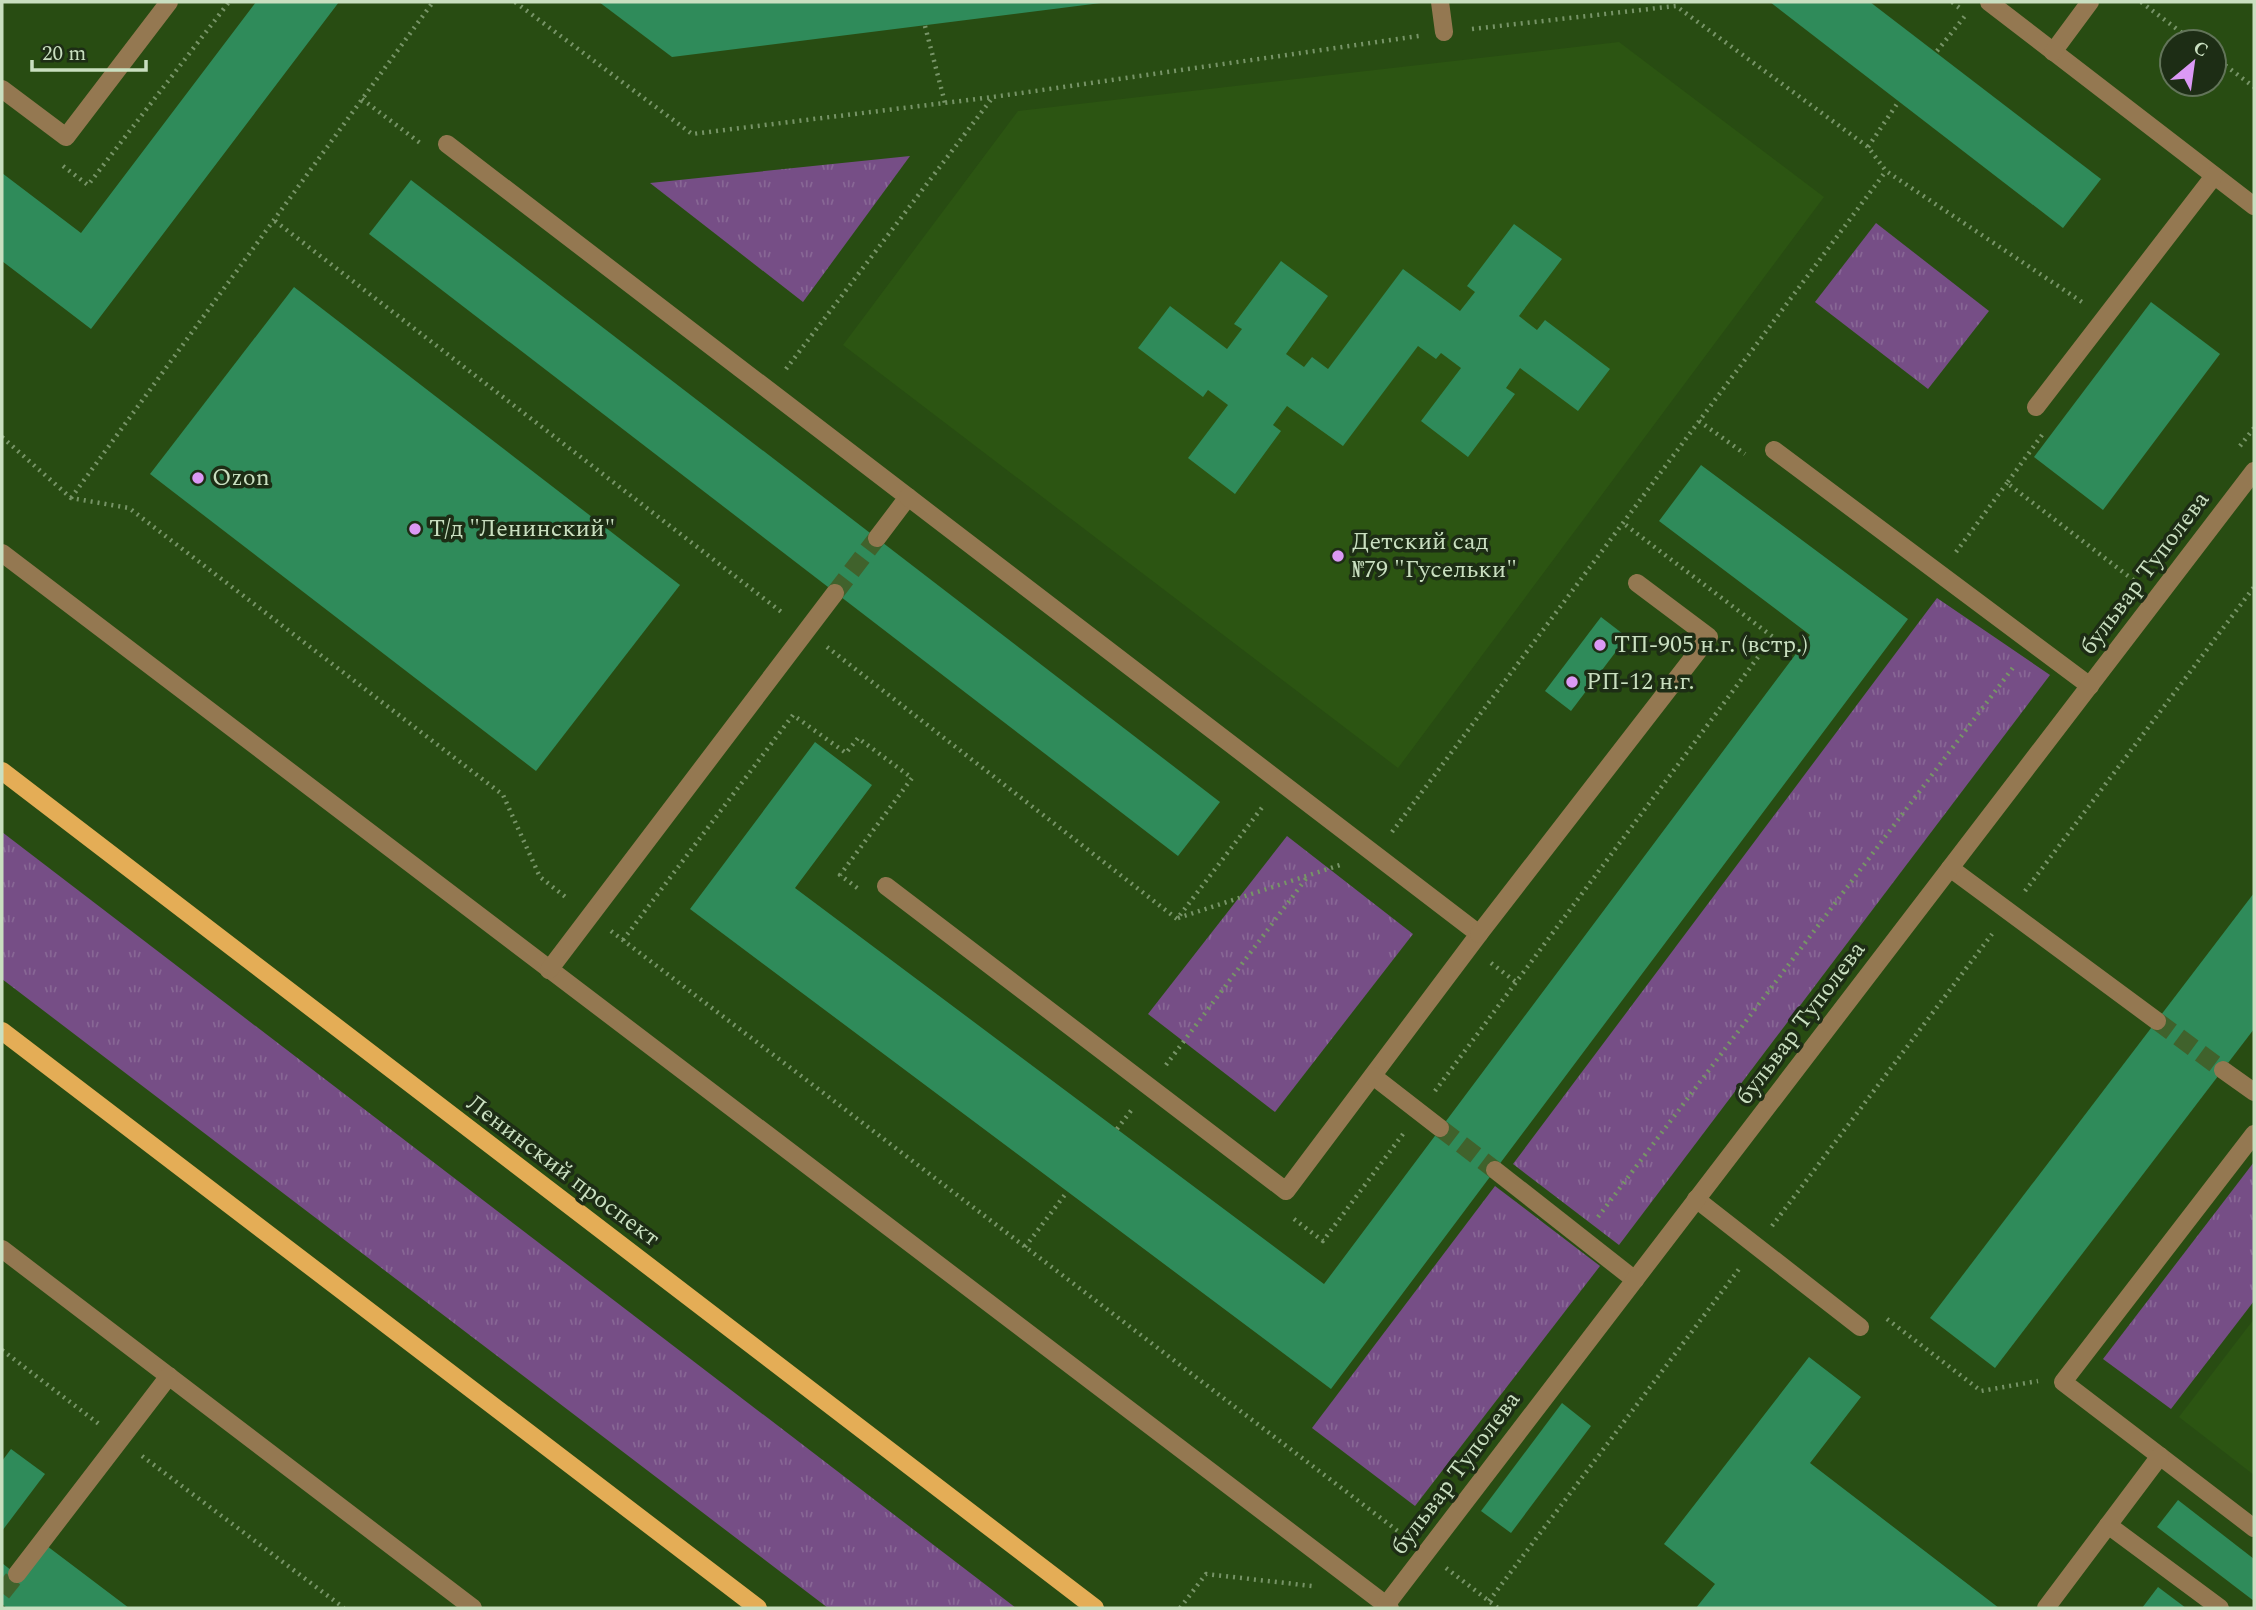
<svg xmlns="http://www.w3.org/2000/svg" width="2256" height="1610" viewBox="0 0 2256 1610" font-family="Spectral,serif">
	<style>
		.built { fill: #2c5512 }
		.grass { fill: url(#grass-tufts) }
		.building { fill: #2f8b5a }
		.lines { fill: none; stroke-linecap: round; stroke-linejoin: round }
		.minor-tunnel { stroke: #40622c; stroke-width: 18; stroke-dasharray: 18 9; stroke-linecap: butt }
		.path { stroke: #779467; stroke-width: 4.5; stroke-dasharray: 2 5; stroke-linecap: butt }
		.minor { stroke: #947851; stroke-width: 18 }
		.major { stroke: #e4ad56; stroke-width: 18 }
		.poi-dot { fill: #db99f5; stroke: #1d2d15; stroke-width: 2.5 }
		.labels { text-anchor: middle; dominant-baseline: central; stroke-width: 7; stroke-linejoin: round; paint-order: stroke }
		.poi-label { font-size: 24px; fill: #c9dfc0; stroke: #1d2d15; text-anchor: start }
		.street-label { font-size: 24px; fill: #c9dfc0; stroke: #1d2d15 }
	</style>
	<defs>
		<pattern id="grass-tufts" width="24" height="20" patternUnits="userSpaceOnUse" patternTransform="scale(1.75)"><rect width="24" height="20" fill="#764e86"/><path d="M3 7l-1-3M5 7V3M7 7l1-3M15 17l-1-3M17 17v-4M19 17l1-3" fill="none" stroke="#886795"/></pattern>
	</defs>
	<rect width="100%" height="100%" fill="#284c12"/>
	<!-- built -->
	<g class="built">
		<path d="M1619 42 1824 197 1398 768 843 345 1018 111Z"/>
		<path d="M2254 1319V1475L2179 1417Z"/>
	</g>
	<!-- grass -->
	<g class="grass">
		<path d="M910 156 803 302 650 183Z"/>
		<path d="M1876 223 1989 311 1928 389 1815 302Z"/>
		<path d="M1937 598 2050 675 1619 1245 1513 1164Z"/>
		<path d="M2 832 1016 1608H828L2 979Z"/>
		<path d="M1287 836 1413 934 1275 1112 1148 1014Z"/>
		<path d="M2254 1162V1301L2171 1409 2103 1359Z"/>
		<path d="M1495 1186 1600 1266 1415 1506 1312 1428Z"/>
	</g>
	<!-- building -->
	<g class="building">
		<path d="M256 2H339L91 329 2 261V173L81 233Z"/>
		<path d="M599 2H1101V3L672 57Z"/>
		<path d="M1770 2H1870L2101 179 2063 228Z"/>
		<path d="M411 180 1220 802 1178 856 369 234Z"/>
		<path d="M1514 224 1562 259 1519 316 1537 330 1545 320 1610 369 1578 411 1520 368 1506 388 1515 394 1468 457 1421 421 1461 368 1441 353 1436 359 1418 346 1343 446 1287 406 1273 425 1281 431 1235 494 1188 458 1228 405 1208 390 1203 397 1138 348 1170 306 1227 349 1242 329 1234 324 1281 261 1328 296 1286 354 1304 367 1312 357 1328 369 1403 269 1460 311 1475 292 1467 286Z"/>
		<path d="M294 287 680 585 536 771 150 474Z"/>
		<path d="M2151 302 2220 354 2103 510 2034 457Z"/>
		<path d="M1701 465 1908 619 1331 1389 690 909 815 742 872 785 795 888 1324 1284 1810 635 1659 521Z"/>
		<path d="M1601 617 1627 637 1571 711 1545 691Z"/>
		<path d="M2254 893V1029L1995 1368 1930 1318Z"/>
		<path d="M1809 1357 1861 1397 1810 1463 1999 1608H1696L1715 1584 1664 1544Z"/>
		<path d="M1562 1403 1591 1426 1511 1533 1481 1511Z"/>
		<path d="M11 1449 45 1474 2 1531V1461Z"/>
		<path d="M2178 1500 2254 1559V1601L2157 1527Z"/>
		<path d="M47 1546 129 1608H7L2 1604V1563L22 1579Z"/>
		<path d="M2158 1587 2186 1608H2142Z"/>
	</g>
	<g class="lines">
		<!-- minor-tunnel -->
		<g class="minor-tunnel">
			<path d="M835 593 877 538"/>
			<path d="M2157 1021 2223 1070"/>
			<path d="M1440 1128 1495 1170"/>
			<path d="M2 1593 17 1574"/>
		</g>
		<!-- path -->
		<g class="path">
			<path d="M515 2 692 134 993 97 1419 36"/>
			<path d="M1952 2 1962 10"/>
			<path d="M2141 2 2194 42"/>
			<path d="M925 26 945 103"/>
			<path d="M1472 29 1676 6 1868 147 1886 171 2082 302"/>
			<path d="M1937 51 1965 16"/>
			<path d="M2214 57 2254 87"/>
			<path d="M362 99 420 143"/>
			<path d="M1868 147 1899 101"/>
			<path d="M63 166 88 185 229 2"/>
			<path d="M275 221 784 614"/>
			<path d="M786 369 993 97"/>
			<path d="M1699 421 1745 454"/>
			<path d="M2042 435 2007 483 2136 582"/>
			<path d="M2 437 71 498 129 508 503 795 540 877 568 899"/>
			<path d="M2240 446 2254 428"/>
			<path d="M71 498 433 2"/>
			<path d="M1956 552 2007 483"/>
			<path d="M827 647 1177 919 1264 805"/>
			<path d="M1392 832 1886 171"/>
			<path d="M2025 891 2254 587"/>
			<path d="M1178 918 1343 864"/>
			<path d="M611 931 1403 1535"/>
			<path d="M623 940 793 715 846 753 858 738 912 778 840 875 860 890"/>
			<path d="M1491 963 1516 982"/>
			<path d="M1166 1065 1308 876"/>
			<path d="M1435 1091 1773 637 1623 523"/>
			<path d="M1117 1129 1133 1108"/>
			<path d="M1598 1217 2015 665"/>
			<path d="M1294 1219 1323 1241 1403 1134"/>
			<path d="M1772 1226 1992 934"/>
			<path d="M1025 1247 1067 1192"/>
			<path d="M1887 1319 1981 1391 2038 1381"/>
			<path d="M2 1350 99 1424"/>
			<path d="M142 1456 344 1608"/>
			<path d="M1446 1568 1498 1608"/>
			<path d="M1489 1601 1739 1269"/>
			<path d="M1180 1608 1206 1574 1312 1586"/>
		</g>
		<!-- minor -->
		<g class="minor">
			<path d="M1440 2 1444 32"/>
			<path d="M1989 2 2254 206"/>
			<path d="M2053 52 2090 2"/>
			<path d="M2 89 66 137 169 2"/>
			<path d="M447 144 908 497 877 538"/>
			<path d="M2036 407 2214 176"/>
			<path d="M1774 450 2090 686"/>
			<path d="M2 553 1390 1608"/>
			<path d="M1950 868 2157 1021"/>
			<path d="M886 886 1286 1191 1479 934 908 497"/>
			<path d="M1479 934 1709 637 1637 583"/>
			<path d="M549 970 835 593"/>
			<path d="M2223 1070 2254 1092"/>
			<path d="M1373 1076 1440 1128"/>
			<path d="M2254 1134 2063 1382 2254 1528"/>
			<path d="M1495 1170 1635 1280"/>
			<path d="M1696 1199 1860 1327"/>
			<path d="M2 1249 473 1608"/>
			<path d="M2108 1525 2220 1608"/>
			<path d="M17 1574 169 1376"/>
			<path d="M1386 1605 2254 471"/>
			<path d="M2046 1608 2160 1456"/>
		</g>
		<!-- major -->
		<g class="major">
			<path d="M2 771 1095 1608"/>
			<path d="M2 1031 758 1608"/>
		</g>
	</g>
	<!-- markers -->
	<g class="poi-dot">
		<circle cx="198" cy="478" r="7"/>
		<circle cx="415" cy="529" r="7"/>
		<circle cx="1338" cy="556" r="7"/>
		<circle cx="1600" cy="645" r="7"/>
		<circle cx="1572" cy="682" r="7"/>
	</g>
	<g class="labels">
		<!-- poi labels -->
		<g class="poi-label">
			<text x="212" y="478">Ozon</text>
			<text x="429" y="529">Т/д "Ленинский"</text>
			<text x="1352" y="542">Детский сад<tspan x="1352" dy="28">№79 "Гусельки"</tspan></text>
			<text x="1614" y="645">ТП-905 н.г. (встр.)</text>
			<text x="1586" y="682">РП-12 н.г.</text>
		</g>
		<!-- street labels -->
		<g class="street-label">
			<text transform="translate(2145 573) rotate(-53)">бульвар Туполева</text>
			<text transform="translate(1801 1023) rotate(-53)">бульвар Туполева</text>
			<text transform="translate(563 1171) rotate(37)">Ленинский проспект</text>
			<text transform="translate(1456 1473) rotate(-53)">бульвар Туполева</text>
		</g>
	</g>
	<!-- border -->
	<rect width="2256" height="1610" fill="none" stroke="#c9dfc0" stroke-width="7"/>
	<!-- north arrow -->
	<g transform="translate(2193 63) rotate(29)"><circle r="33" fill="#1d2d15" stroke="#627459" stroke-width="2"/>
	<path d="M0-5L12 26L0 18L-12 26Z" fill="#db99f5"/>
	<text y="-10" font-size="19" font-weight="bold" text-anchor="middle" fill="#c9dfc0">С</text>
	</g>
	<!-- scale -->
	<path d="M32 60v10h114v-10" fill="none" stroke="#c9dfc0" stroke-width="3.5"/>
	<text x="42" y="60" font-size="21" fill="#c9dfc0" stroke="#1d2d15" stroke-width="5" paint-order="stroke">20 m</text>
</svg>
